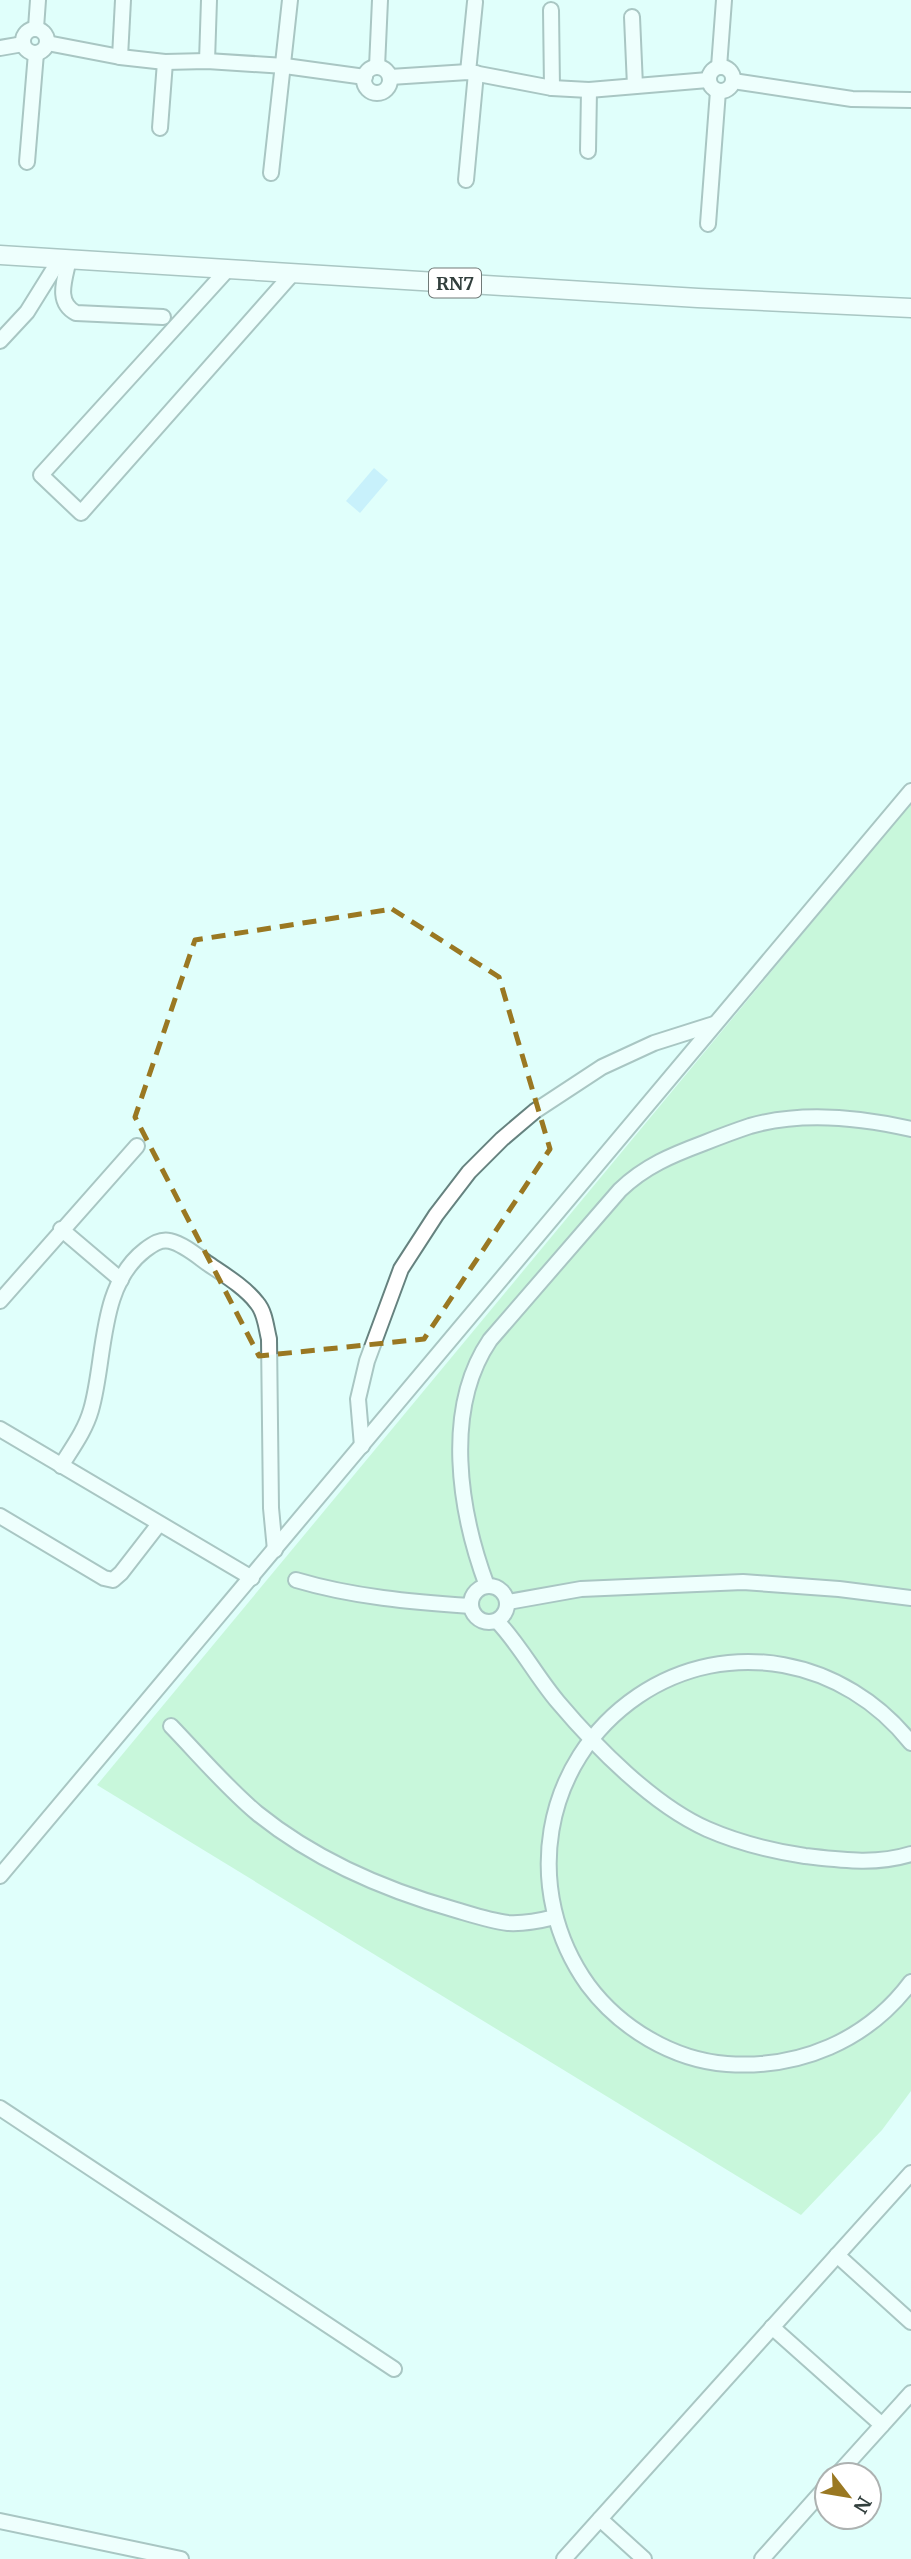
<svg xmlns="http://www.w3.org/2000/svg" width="911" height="2559" viewBox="0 0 911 2559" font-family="Merriweather,serif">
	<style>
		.green { fill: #abedb4 }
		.water { fill: #abe0fb }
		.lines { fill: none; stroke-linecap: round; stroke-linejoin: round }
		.minor-casing { stroke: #66827f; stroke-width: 18 }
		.major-casing { stroke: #66827f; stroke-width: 21 }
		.minor { stroke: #fff; stroke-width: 14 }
		.major { stroke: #fff; stroke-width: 18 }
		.marked { fill: none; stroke: #9a7822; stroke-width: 5; stroke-dasharray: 14 9; stroke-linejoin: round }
		.labels { text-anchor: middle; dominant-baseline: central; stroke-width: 7; stroke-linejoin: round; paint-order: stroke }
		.shield { fill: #fff; stroke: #707977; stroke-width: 2 }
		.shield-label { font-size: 18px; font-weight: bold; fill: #323f3d }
	</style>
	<rect width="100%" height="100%" fill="#e0fffb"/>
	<!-- green -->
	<path class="green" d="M911 803V2091L882 2130 801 2215 97 1785Z"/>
	<!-- water -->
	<path class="water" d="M374 468 388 480 360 513 346 501Z"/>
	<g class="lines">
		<defs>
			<g id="minor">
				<path d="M551 10 552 88"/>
				<path d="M632 17 635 86"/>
				<path d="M36 28 38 0"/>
				<circle cx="35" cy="41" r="12"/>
				<path d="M47 43 120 57 165 62 207 61 285 66 365 77"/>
				<path d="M0 48 23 44"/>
				<path d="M120 57 123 0"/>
				<path d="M207 61 209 0"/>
				<circle cx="721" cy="79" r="12"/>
				<path d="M377 67 380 0"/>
				<path d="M719 67 724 0"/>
				<circle cx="377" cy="80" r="13"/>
				<path d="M468 72 475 2"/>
				<path d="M390 77 468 72 552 88 589 90 708 80"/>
				<path d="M733 81 852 99 911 100"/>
				<path d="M160 128 165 62"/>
				<path d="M588 151 589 90"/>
				<path d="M27 162 36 53"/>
				<path d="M271 173 290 0"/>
				<path d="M466 180 476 73"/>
				<path d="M708 224 718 91"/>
				<path d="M69 259C65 279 55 302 76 313L163 317"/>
				<path d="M228 269 41 475 81 513 293 273"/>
				<path d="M0 341 27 312 60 259"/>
				<path d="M61 1229 121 1280"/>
				<path d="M0 1301 137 1146"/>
				<path d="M0 1429 252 1578"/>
				<path d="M362 1446 358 1399 367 1361 401 1269 436 1215 469 1172 502 1139 535 1111 602 1067 654 1043 714 1024"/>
				<path d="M61 1466C72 1448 85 1431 91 1410 106 1359 98 1286 145 1250 153 1244 160 1239 170 1241 183 1244 196 1255 207 1263 223 1274 245 1287 257 1303 265 1312 266 1327 269 1339L271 1508 275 1550"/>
				<path d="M0 1516 104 1578 113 1580 121 1573 159 1524"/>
				<path d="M296 1580C353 1597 412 1602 471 1606"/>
				<circle cx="489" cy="1604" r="18"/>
				<path d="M487 1586C459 1511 443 1409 490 1340L620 1190C645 1166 672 1155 704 1143 719 1137 735 1131 750 1126 802 1111 859 1117 911 1129"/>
				<path d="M508 1602 581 1589 743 1582 839 1589 911 1598"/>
				<path d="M497 1621C520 1645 536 1676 558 1702 596 1747 653 1805 707 1829 739 1843 772 1851 805 1856 841 1860 876 1865 911 1854"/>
				<path d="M171 1726C199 1755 226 1787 257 1813 315 1860 385 1890 456 1910 473 1915 491 1921 508 1923 524 1924 539 1921 555 1917"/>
				<path d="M911 1743C845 1659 728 1635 638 1696 541 1762 521 1891 588 1985 620 2028 673 2060 727 2064 799 2069 867 2041 911 1982"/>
				<path d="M0 1876 911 791"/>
				<path d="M0 2108 394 2369"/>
				<path d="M837 2255 911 2322"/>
				<path d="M772 2327 882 2425"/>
				<path d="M837 2475 911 2393"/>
				<path d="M600 2519 644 2559"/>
				<path d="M0 2521 181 2559"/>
				<path d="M564 2559 911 2173"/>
				<path d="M762 2559 827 2486"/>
			</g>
			<path id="major" d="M0 255 698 298 911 308"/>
		</defs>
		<!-- minor casing -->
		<use href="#minor" class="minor-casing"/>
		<!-- major casing -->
		<use href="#major" class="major-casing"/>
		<!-- minor -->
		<use href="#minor" class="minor"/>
		<!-- major -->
		<use href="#major" class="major"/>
	</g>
	<!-- marked area -->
	<path d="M0 0H911V2559H0ZM392 909 499 977 550 1149 424 1339 259 1356 135 1117 195 940Z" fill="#e0fffb" fill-opacity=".55" fill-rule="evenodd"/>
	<path class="marked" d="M392 909 499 977 550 1149 424 1339 259 1356 135 1117 195 940Z"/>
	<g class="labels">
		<!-- shield labels -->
		<rect class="shield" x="429" y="268.5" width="52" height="29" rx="5"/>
		<g class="shield-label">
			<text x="455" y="283">RN7</text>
		</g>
	</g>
	<!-- north arrow -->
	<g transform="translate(848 2496) rotate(121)"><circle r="33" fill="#ffffff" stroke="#adb2b1" stroke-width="2"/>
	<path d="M0-5L12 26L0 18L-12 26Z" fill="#9a7822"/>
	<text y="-10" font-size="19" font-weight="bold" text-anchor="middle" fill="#323f3d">N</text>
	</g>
</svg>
